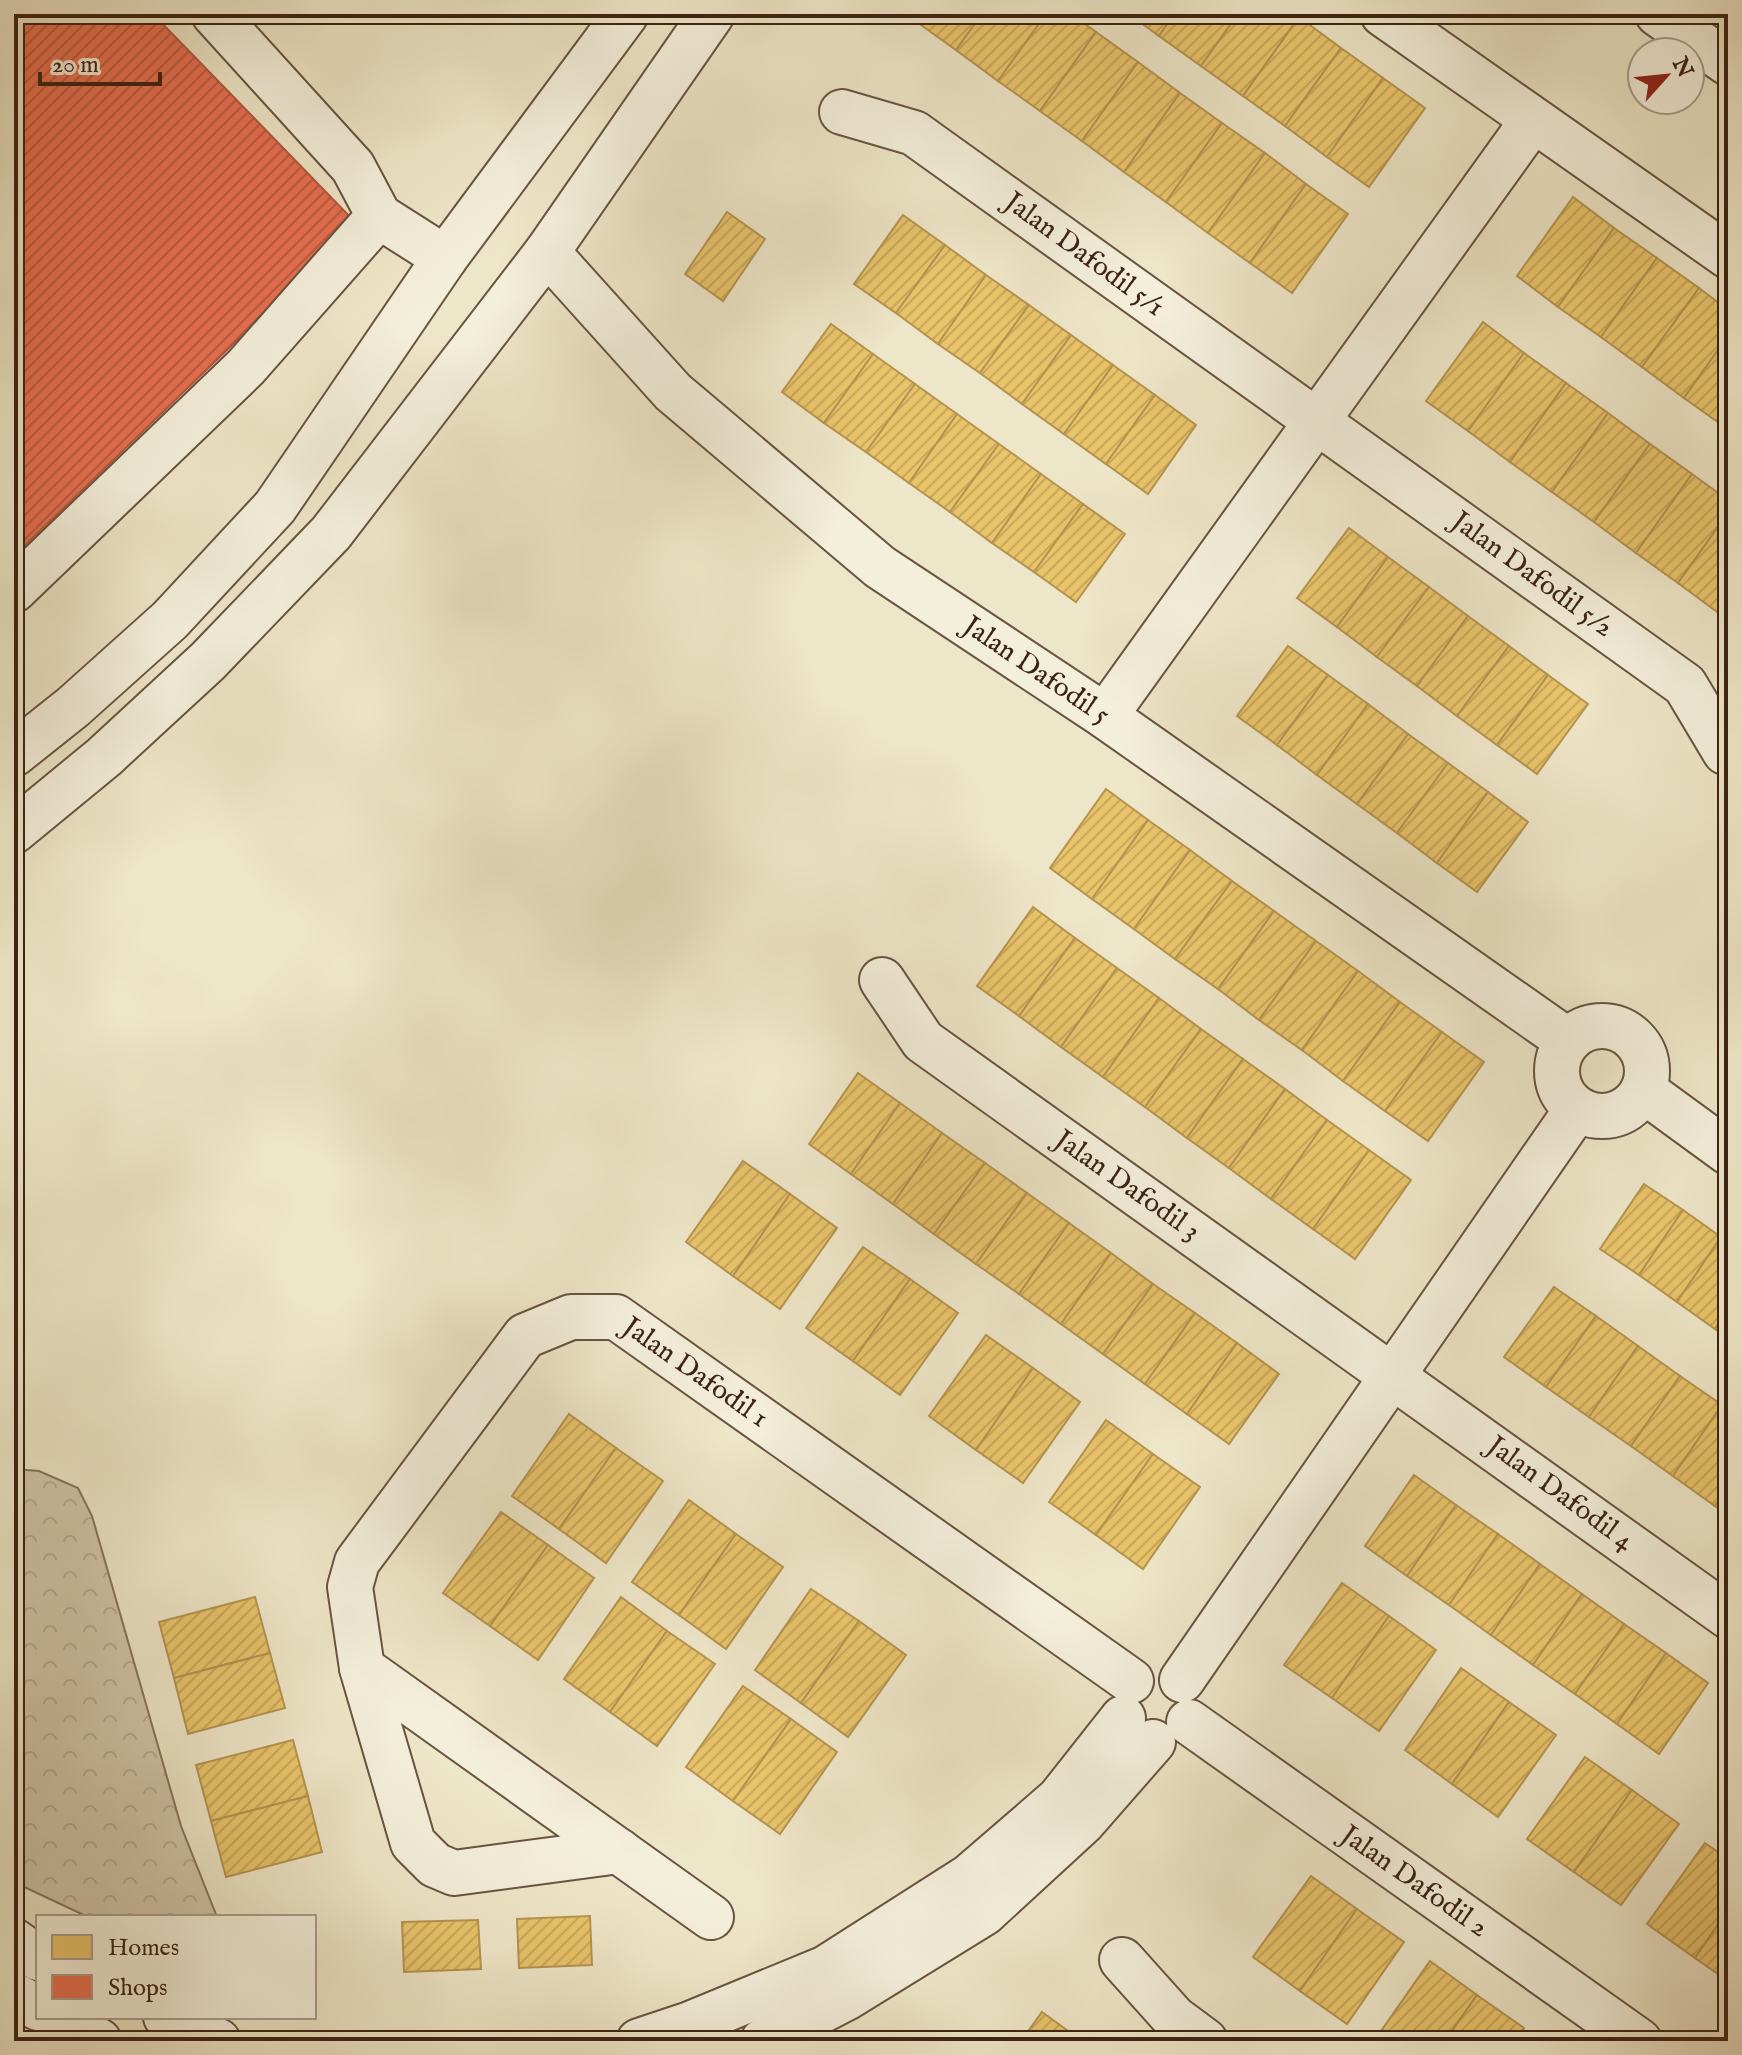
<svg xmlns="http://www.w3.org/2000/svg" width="1742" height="2055" viewBox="0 0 1742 2055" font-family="'IM FELL English',serif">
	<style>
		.forest { fill: url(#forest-crowns); stroke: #86745e; stroke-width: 2 }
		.homes { fill: url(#homes-hatch); stroke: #b59450; stroke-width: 2 }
		.shops { fill: url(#shops-hatch); stroke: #b3583e; stroke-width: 2 }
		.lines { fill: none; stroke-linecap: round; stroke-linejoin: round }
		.minor-casing { stroke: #685440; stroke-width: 48 }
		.minor { stroke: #f4efdb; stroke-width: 44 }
		.labels { text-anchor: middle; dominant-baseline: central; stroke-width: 8; stroke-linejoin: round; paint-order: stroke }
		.street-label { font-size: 28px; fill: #3b2313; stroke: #f4efdb }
	</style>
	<defs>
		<pattern id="forest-crowns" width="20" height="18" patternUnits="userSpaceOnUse" patternTransform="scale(2)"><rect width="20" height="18" fill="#d0c5a9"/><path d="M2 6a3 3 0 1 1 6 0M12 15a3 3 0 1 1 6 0" fill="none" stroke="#b4a991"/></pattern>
		<pattern id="homes-hatch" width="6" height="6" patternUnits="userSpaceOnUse" patternTransform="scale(2)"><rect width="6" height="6" fill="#e9c46a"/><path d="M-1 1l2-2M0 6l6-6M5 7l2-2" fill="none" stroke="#c9a85b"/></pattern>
		<pattern id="shops-hatch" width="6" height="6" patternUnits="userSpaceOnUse" patternTransform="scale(2)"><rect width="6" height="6" fill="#e76f51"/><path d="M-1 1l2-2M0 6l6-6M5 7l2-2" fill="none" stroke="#bc5b42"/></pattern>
	</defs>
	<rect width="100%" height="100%" fill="#eee6c8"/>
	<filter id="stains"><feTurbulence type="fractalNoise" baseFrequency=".0025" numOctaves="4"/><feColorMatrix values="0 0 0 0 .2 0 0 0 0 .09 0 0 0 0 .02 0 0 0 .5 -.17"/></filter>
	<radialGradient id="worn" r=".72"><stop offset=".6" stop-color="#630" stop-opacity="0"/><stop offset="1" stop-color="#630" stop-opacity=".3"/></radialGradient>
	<!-- forest -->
	<path class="forest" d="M14 1469 39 1471 78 1488 92 1516 181 1826 217 1917H88L22 1886 14 1872Z"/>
	<!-- homes -->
	<g class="homes">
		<path d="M918 14H982L956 50 914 20Z"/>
		<path d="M982 14H1046L998 81 956 50Z"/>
		<path d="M1046 14H1071L1096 32 1040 111 998 81Z"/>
		<path d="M1129 14H1174L1159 36Z"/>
		<path d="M1174 14H1238L1201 66 1159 36Z"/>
		<path d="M1238 14H1294L1299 17 1243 96 1201 66Z"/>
		<path d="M1299 17 1341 48 1285 126 1243 96Z"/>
		<path d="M1096 32 1138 62 1082 141 1040 111Z"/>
		<path d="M1341 48 1383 78 1327 157 1285 126Z"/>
		<path d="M1138 62 1180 93 1124 172 1082 141Z"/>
		<path d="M1383 78 1425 108 1369 187 1327 157Z"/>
		<path d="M1180 93 1222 123 1166 202 1124 172Z"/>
		<path d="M1222 123 1265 153 1208 233 1166 202Z"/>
		<path d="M1265 153 1306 184 1250 263 1208 233Z"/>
		<path d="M1306 184 1348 214 1292 293 1250 263Z"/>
		<path d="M1573 197 1614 228 1558 307 1517 276Z"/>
		<path d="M727 212 765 239 723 301 685 274Z"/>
		<path d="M903 215 945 245 896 313 854 284Z"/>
		<path d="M1614 228 1657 258 1601 337 1558 307Z"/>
		<path d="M945 245 986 275 938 344 896 313Z"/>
		<path d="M1657 258 1699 288 1642 367 1601 337Z"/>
		<path d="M986 275 1029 305 980 373 938 344Z"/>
		<path d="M1699 288 1728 310V336L1684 398 1642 367Z"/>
		<path d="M1029 305 1071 335 1022 404 980 373Z"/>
		<path d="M1483 322 1524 353 1468 431 1426 401Z"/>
		<path d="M831 324 873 354 824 423 782 392Z"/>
		<path d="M1071 335 1113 365 1064 434 1022 404Z"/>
		<path d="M1728 336V426L1726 428 1684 398Z"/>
		<path d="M1524 353 1566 383 1510 462 1468 431Z"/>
		<path d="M873 354 915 384 866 452 824 423Z"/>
		<path d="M1113 365 1155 395 1106 464 1064 434Z"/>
		<path d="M1566 383 1608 413 1552 492 1510 462Z"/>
		<path d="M915 384 957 414 909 483 866 452Z"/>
		<path d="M1155 395 1196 425 1148 494 1106 464Z"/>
		<path d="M1608 413 1650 444 1594 522 1552 492Z"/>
		<path d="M957 414 999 444 950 512 909 483Z"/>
		<path d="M999 444 1041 474 992 543 950 512Z"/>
		<path d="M1650 444 1692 474 1636 553 1594 522Z"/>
		<path d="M1041 474 1083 504 1034 572 992 543Z"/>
		<path d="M1692 474 1728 500V513L1678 583 1636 553Z"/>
		<path d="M1083 504 1125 534 1076 602 1034 572Z"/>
		<path d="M1728 513V602L1720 614 1678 583Z"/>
		<path d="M1349 528 1388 557 1337 627 1297 598Z"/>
		<path d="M1388 557 1429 587 1377 657 1337 627Z"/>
		<path d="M1429 587 1468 616 1417 686 1377 657Z"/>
		<path d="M1728 602V619L1720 614Z"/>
		<path d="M1468 616 1509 646 1457 716 1417 686Z"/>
		<path d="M1288 646 1328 675 1277 745 1237 716Z"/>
		<path d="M1509 646 1548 675 1497 745 1457 716Z"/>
		<path d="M1328 675 1368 704 1317 775 1277 745Z"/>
		<path d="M1548 675 1588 704 1537 774 1497 745Z"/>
		<path d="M1368 704 1408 734 1357 804 1317 775Z"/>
		<path d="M1408 734 1448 763 1397 833 1357 804Z"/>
		<path d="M1448 763 1488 792 1437 863 1397 833Z"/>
		<path d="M1106 789 1148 820 1092 899 1050 868Z"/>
		<path d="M1488 792 1528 822 1477 892 1437 863Z"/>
		<path d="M1148 820 1190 850 1134 929 1092 899Z"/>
		<path d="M1190 850 1232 881 1175 959 1134 929Z"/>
		<path d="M1232 881 1274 911 1218 989 1175 959Z"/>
		<path d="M1033 907 1075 938 1019 1016 977 986Z"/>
		<path d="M1274 911 1316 941 1259 1020 1218 989Z"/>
		<path d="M1075 938 1117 968 1061 1047 1019 1016Z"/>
		<path d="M1316 941 1358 971 1302 1050 1259 1020Z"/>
		<path d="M1117 968 1159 998 1103 1077 1061 1047Z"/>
		<path d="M1358 971 1400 1002 1343 1081 1302 1050Z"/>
		<path d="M1159 998 1201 1029 1145 1107 1103 1077Z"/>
		<path d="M1400 1002 1442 1032 1385 1111 1343 1081Z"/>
		<path d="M1201 1029 1243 1059 1187 1138 1145 1107Z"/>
		<path d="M1442 1032 1484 1062 1428 1141 1385 1111Z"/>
		<path d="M1243 1059 1285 1089 1229 1168 1187 1138Z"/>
		<path d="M858 1073 900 1103 851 1174 809 1144Z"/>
		<path d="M1285 1089 1327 1120 1271 1199 1229 1168Z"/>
		<path d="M900 1103 942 1133 893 1204 851 1174Z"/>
		<path d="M1327 1120 1369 1150 1313 1229 1271 1199Z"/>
		<path d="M942 1133 985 1163 934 1234 893 1204Z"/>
		<path d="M1369 1150 1411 1180 1355 1259 1313 1229Z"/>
		<path d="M743 1161 790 1194 733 1276 686 1242Z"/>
		<path d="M985 1163 1027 1193 976 1264 934 1234Z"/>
		<path d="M1644 1184 1683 1210 1639 1275 1600 1249Z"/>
		<path d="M1027 1193 1069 1223 1019 1294 976 1264Z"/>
		<path d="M790 1194 837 1228 780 1309 733 1276Z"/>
		<path d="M1683 1210 1721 1237 1677 1302 1639 1275Z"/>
		<path d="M1069 1223 1111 1253 1061 1324 1019 1294Z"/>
		<path d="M1721 1237 1728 1242V1309L1715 1329 1677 1302Z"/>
		<path d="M863 1247 910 1279 853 1361 806 1328Z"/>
		<path d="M1111 1253 1153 1284 1103 1354 1061 1324Z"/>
		<path d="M910 1279 958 1313 900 1395 853 1361Z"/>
		<path d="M1153 1284 1195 1313 1145 1384 1103 1354Z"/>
		<path d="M1554 1287 1596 1316 1546 1387 1504 1357Z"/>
		<path d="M1728 1309V1338L1715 1329Z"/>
		<path d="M1195 1313 1237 1343 1187 1414 1145 1384Z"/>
		<path d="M1596 1316 1638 1346 1589 1417 1546 1387Z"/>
		<path d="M986 1335 1033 1368 976 1450 929 1416Z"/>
		<path d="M1237 1343 1279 1374 1229 1444 1187 1414Z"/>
		<path d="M1638 1346 1680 1376 1631 1446 1589 1417Z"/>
		<path d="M1033 1368 1080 1402 1023 1483 976 1450Z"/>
		<path d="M1680 1376 1722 1405 1673 1476 1631 1446Z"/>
		<path d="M1722 1405 1728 1409V1487L1715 1506 1673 1476Z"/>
		<path d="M569 1414 616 1448 559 1529 512 1496Z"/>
		<path d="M1106 1420 1153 1454 1096 1535 1049 1502Z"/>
		<path d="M616 1448 663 1481 606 1563 559 1529Z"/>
		<path d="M1153 1454 1200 1487 1143 1569 1096 1535Z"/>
		<path d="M1414 1475 1456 1505 1407 1576 1365 1546Z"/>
		<path d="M1728 1487V1515L1715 1506Z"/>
		<path d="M689 1500 736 1534 679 1615 632 1582Z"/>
		<path d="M1456 1505 1498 1534 1449 1605 1407 1576Z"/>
		<path d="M501 1512 548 1545 490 1626 443 1593Z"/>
		<path d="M736 1534 783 1567 726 1649 679 1615Z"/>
		<path d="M1498 1534 1540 1564 1491 1635 1449 1605Z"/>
		<path d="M548 1545 594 1578 538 1660 490 1626Z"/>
		<path d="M1540 1564 1582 1594 1533 1665 1491 1635Z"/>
		<path d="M1342 1583 1389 1616 1332 1698 1284 1665Z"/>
		<path d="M811 1589 859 1621 801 1703 755 1670Z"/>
		<path d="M1582 1594 1624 1624 1575 1694 1533 1665Z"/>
		<path d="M255 1597 270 1653 174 1678 159 1622Z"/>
		<path d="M621 1597 667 1631 610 1712 564 1679Z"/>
		<path d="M1389 1616 1436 1650 1379 1731 1332 1698Z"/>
		<path d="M859 1621 906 1655 848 1737 801 1703Z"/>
		<path d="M1624 1624 1666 1653 1617 1724 1575 1694Z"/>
		<path d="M667 1631 715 1664 657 1746 610 1712Z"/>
		<path d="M270 1653 285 1708 188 1734 174 1678Z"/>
		<path d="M1666 1653 1708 1683 1659 1754 1617 1724Z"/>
		<path d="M1461 1668 1509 1702 1452 1784 1405 1750Z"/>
		<path d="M743 1686 791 1719 733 1801 686 1767Z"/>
		<path d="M1509 1702 1556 1735 1498 1817 1452 1784Z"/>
		<path d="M791 1719 837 1752 780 1834 733 1801Z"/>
		<path d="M293 1740 308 1796 211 1821 196 1765Z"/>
		<path d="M1585 1757 1632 1790 1574 1872 1527 1839Z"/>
		<path d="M1632 1790 1679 1824 1621 1905 1574 1872Z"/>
		<path d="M308 1796 322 1852 226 1877 211 1821Z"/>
		<path d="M1705 1843 1728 1859V1910L1695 1958 1647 1924Z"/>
		<path d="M1311 1876 1357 1909 1300 1991 1253 1957Z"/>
		<path d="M1357 1909 1404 1942 1347 2024 1300 1991Z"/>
		<path d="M1728 1910V1981L1695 1958Z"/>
		<path d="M590 1916 592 1965 519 1968 517 1919Z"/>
		<path d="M478 1920 481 1969 404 1972 402 1922Z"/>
		<path d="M1430 1961 1477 1995 1445 2041H1374Z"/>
		<path d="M1477 1995 1524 2028 1515 2041H1445Z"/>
		<path d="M1042 2012 1082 2041H1021Z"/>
	</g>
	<!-- shops -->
	<path class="shops" d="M14 14H153L357 224 14 556Z"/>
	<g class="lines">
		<defs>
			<g id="minor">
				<path d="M214 14 353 167 379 216 445 258"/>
				<path d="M1383 14 1728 256"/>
				<path d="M1658 14 1728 63"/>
				<path d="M842 112 914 133 1685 685 1725 752"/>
				<path d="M547 252 673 392 880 567 1105 716 1568 1041"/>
				<path d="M14 590 246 367 379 216"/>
				<path d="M1105 716 1533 120"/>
				<path d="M14 754 73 707 170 620 275 507 445 258 626 14"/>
				<path d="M14 831 104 757 208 661 331 533 547 252 712 14"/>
				<path d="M882 980 923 1041 1728 1616"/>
				<circle cx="1602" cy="1071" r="45"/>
				<path d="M1643 1090 1728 1152"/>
				<path d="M362 1668 413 1843 435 1865 454 1873 619 1851"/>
				<path d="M1182 1680 1577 1109"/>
				<path d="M1189 1722 1639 2041"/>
				<path d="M711 1917 362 1668 350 1587 357 1562 525 1336 571 1317H616L1131 1681"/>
				<path d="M14 1941 38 1958"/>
				<path d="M1122 1960 1174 2018 1205 2041"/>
				<path d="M14 1995 38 2008"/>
				<path d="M55 2017 99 2041"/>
				<path d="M166 2017 218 2041"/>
				<path d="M639 2041 690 2024 826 1968 970 1876 1059 1799 1123 1718"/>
				<path d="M763 2041 846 1998 984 1913 1083 1822 1153 1742"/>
			</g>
		</defs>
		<!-- minor casing -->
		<use href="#minor" class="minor-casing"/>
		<!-- minor -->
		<use href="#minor" class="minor"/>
	</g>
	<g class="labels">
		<!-- street labels -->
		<g class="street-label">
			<text transform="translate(1084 255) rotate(36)">Jalan Dafodil 5/1</text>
			<text transform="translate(1532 575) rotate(36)">Jalan Dafodil 5/2</text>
			<text transform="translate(1036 671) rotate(34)">Jalan Dafodil 5</text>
			<text transform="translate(1127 1186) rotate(35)">Jalan Dafodil 3</text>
			<text transform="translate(695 1373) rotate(35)">Jalan Dafodil 1</text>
			<text transform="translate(1560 1494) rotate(36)">Jalan Dafodil 4</text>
			<text transform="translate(1414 1882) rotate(35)">Jalan Dafodil 2</text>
		</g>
	</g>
	<!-- margin -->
	<rect width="1742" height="2055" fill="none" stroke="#eee6c8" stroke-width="48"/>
	<rect x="16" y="16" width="1710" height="2023" fill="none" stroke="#3b2313" stroke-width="4"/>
	<rect x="24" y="24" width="1694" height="2007" fill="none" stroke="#3b2313" stroke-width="2"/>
	<!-- legend -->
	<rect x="36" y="1915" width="280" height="104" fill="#f4efdb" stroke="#aa9d8b" stroke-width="2"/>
	<rect x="52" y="1935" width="40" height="24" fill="#e9c46a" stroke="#aa9d8b" stroke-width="2"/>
	<text x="108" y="1955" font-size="24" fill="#3b2313">Homes</text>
	<rect x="52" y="1975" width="40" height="24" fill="#e76f51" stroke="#aa9d8b" stroke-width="2"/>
	<text x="108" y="1995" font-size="24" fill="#3b2313">Shops</text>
	<!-- north arrow -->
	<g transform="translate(1666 76) rotate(63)"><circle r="38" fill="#f4efdb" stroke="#aa9d8b" stroke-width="2"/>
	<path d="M0-6L14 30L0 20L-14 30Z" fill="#8f2418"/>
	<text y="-12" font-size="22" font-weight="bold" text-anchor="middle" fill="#3b2313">N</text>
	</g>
	<!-- scale -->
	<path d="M40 72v12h120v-12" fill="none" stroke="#3b2313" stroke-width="4"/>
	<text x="52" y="72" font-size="24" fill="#3b2313" stroke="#f4efdb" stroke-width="6" paint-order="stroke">20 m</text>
	<rect width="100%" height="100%" filter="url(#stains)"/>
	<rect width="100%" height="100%" fill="url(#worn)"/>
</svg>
